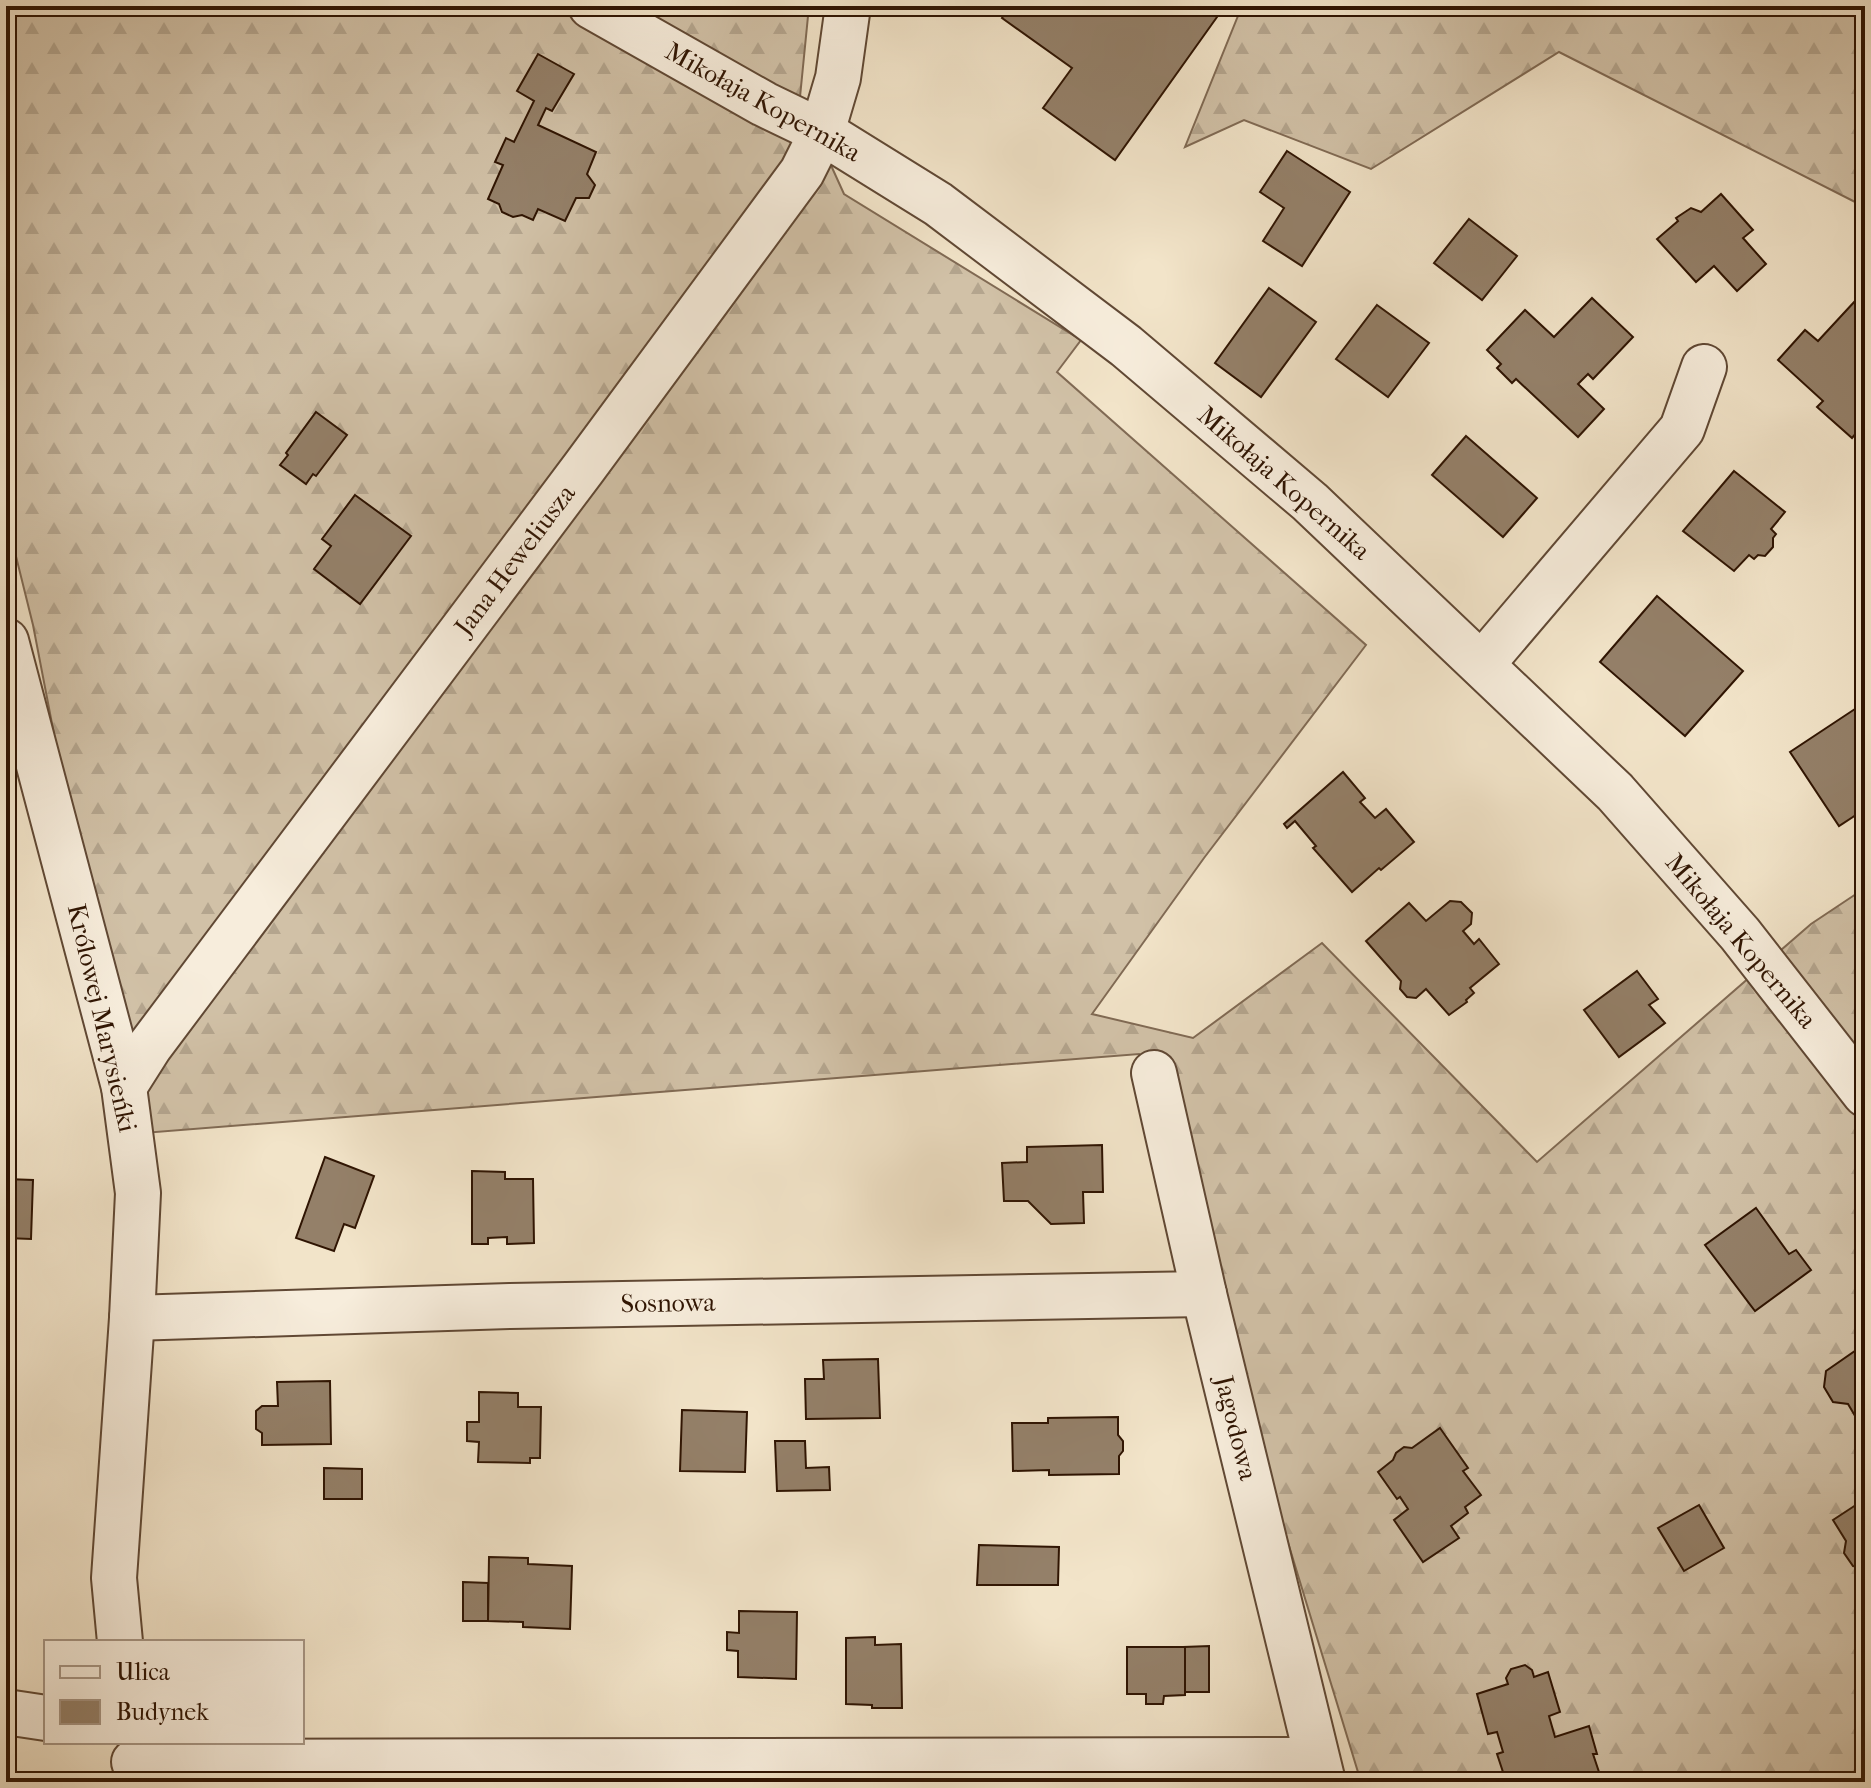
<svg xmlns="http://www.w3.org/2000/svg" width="1871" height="1788" viewBox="0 0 1871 1788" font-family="'IM FELL French Canon',serif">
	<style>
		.forest { fill: url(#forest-firs); stroke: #806a54; stroke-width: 2 }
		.building { fill: #948069; stroke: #2f1402; stroke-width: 2 }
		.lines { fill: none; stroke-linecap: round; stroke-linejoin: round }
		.minor-casing { stroke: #604834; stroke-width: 48 }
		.minor { stroke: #f7eddc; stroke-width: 44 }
		.labels { text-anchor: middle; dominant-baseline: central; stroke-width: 7; stroke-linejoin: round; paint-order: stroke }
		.street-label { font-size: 26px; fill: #2f1402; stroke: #f7eddc }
	</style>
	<defs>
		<pattern id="forest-firs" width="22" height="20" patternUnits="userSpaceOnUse" patternTransform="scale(2)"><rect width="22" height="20" fill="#d1c1a7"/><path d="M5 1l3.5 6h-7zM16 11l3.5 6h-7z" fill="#b4a58e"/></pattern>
	</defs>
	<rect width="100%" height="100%" fill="#f2e4c9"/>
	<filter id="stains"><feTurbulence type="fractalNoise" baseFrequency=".0025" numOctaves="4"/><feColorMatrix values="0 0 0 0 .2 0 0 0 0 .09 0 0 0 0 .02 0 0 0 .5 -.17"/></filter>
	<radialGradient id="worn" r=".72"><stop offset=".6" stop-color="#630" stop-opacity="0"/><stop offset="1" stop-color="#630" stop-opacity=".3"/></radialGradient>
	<!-- forest -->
	<g class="forest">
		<path d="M6 6H809L800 97 844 194 1081 340 1057 372 1366 645 1204 858 1092 1014 1193 1038 1322 943 1537 1162 1811 924 1865 888V1782H1361L1139 1054 131 1134 33 625 6 516Z"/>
		<path d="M1242 6H1865V207L1559 52 1371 169 1244 120 1185 147Z"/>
	</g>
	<!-- building -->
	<g class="building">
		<path d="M1010 6H1217L1222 10 1115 160 1043 108 1072 68 1002 18Z"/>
		<path d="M538 54 574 74 552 111 546 108 538 125 596 152 587 174 595 185 589 198H576L565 221 538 209 533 220 522 215 513 217 502 212 499 204 488 199 503 165 495 162 506 138 514 142 534 101 517 91Z"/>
		<path d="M1287 151 1350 192 1302 266 1263 241 1284 208 1260 192Z"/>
		<path d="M1721 194 1753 230 1743 238 1766 264 1737 291 1714 266 1696 282 1657 239 1678 221 1676 218 1691 208 1701 212Z"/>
		<path d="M1469 219 1517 256 1482 300 1434 263Z"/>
		<path d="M1269 288 1316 322 1261 397 1215 363Z"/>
		<path d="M1592 298 1633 337 1593 379 1588 374 1578 384 1604 409 1578 437 1516 379 1512 383 1497 368 1501 364 1487 350 1525 310 1554 337Z"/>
		<path d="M1856 300 1865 308V437L1858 431 1852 438 1817 407 1823 401 1778 360 1805 330 1818 341Z"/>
		<path d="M1377 305 1429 343 1388 397 1336 359Z"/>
		<path d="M316 412 347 435 316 476 313 474 306 484 280 465 288 455 286 453Z"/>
		<path d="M1466 436 1537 498 1503 537 1432 475Z"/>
		<path d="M1734 471 1785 512 1771 529 1776 534 1773 538V547L1765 556 1758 555 1754 559 1749 555 1734 571 1683 531Z"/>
		<path d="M355 495 411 536 360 604 314 569 331 546 322 539Z"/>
		<path d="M1657 596 1743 671 1685 736 1600 662Z"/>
		<path d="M1864 703 1865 809 1839 826 1790 752Z"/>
		<path d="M1343 772 1365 798 1360 802 1375 818 1386 809 1414 842 1381 870 1379 868 1352 892 1313 848 1316 846 1295 821 1287 828 1284 824Z"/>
		<path d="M1450 901 1461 902 1472 913 1471 924 1463 931 1474 944 1479 939 1499 964 1470 988 1474 993 1466 1000 1467 1002 1449 1015 1426 989 1416 998 1407 997 1400 989 1401 981 1366 941 1409 903 1426 921Z"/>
		<path d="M1637 971 1658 999 1649 1005 1665 1023 1619 1057 1584 1010Z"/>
		<path d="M1102 1145 1103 1192H1083L1084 1223 1051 1224 1028 1201H1004L1002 1163 1027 1162V1147Z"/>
		<path d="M325 1157 374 1176 355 1228 344 1224 334 1251 296 1238Z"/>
		<path d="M472 1171 505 1172V1179H533L534 1243 507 1244V1237L488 1238V1244H472Z"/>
		<path d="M6 1179 33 1180 31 1239 6 1238Z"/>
		<path d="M1756 1208 1789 1254 1796 1250 1811 1270 1755 1311 1705 1245Z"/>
		<path d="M1865 1344V1417L1858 1421 1848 1404 1833 1402 1824 1387 1826 1371Z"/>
		<path d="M878 1359 880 1418 806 1419 805 1379H824L823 1360Z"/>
		<path d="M330 1381 331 1444 262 1445V1433L256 1429V1411L262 1406H278L277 1382Z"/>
		<path d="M479 1392 518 1393V1407H541L540 1458H530V1463L478 1462 479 1442 467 1441V1422H479Z"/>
		<path d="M682 1410 747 1412 745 1472 680 1471Z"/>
		<path d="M1118 1417V1435L1123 1441V1451L1119 1456V1474L1049 1475V1470L1013 1471 1012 1423H1048V1418Z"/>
		<path d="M1440 1428 1468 1468 1463 1471 1481 1495 1465 1507 1468 1513 1451 1526 1459 1538 1423 1562 1394 1520 1408 1509 1400 1497 1397 1499 1378 1472 1393 1460 1396 1453 1404 1447 1412 1448Z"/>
		<path d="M775 1441H805L806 1468 829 1467 830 1490 777 1491Z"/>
		<path d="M324 1468 362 1469V1499H324Z"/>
		<path d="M1865 1499V1568L1853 1566 1844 1553 1846 1541 1833 1520Z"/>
		<path d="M1699 1505 1724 1548 1684 1571 1658 1528Z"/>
		<path d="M979 1545 1059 1547 1058 1585H977Z"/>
		<path d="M489 1557 528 1558V1564L572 1566 570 1629 523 1627V1622L488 1621Z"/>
		<path d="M463 1582 488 1583V1621H463Z"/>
		<path d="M739 1611 797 1612 796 1679 738 1677V1651L727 1650V1632L739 1633Z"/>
		<path d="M875 1637V1645L901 1644 902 1708H872V1705L846 1704V1638Z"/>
		<path d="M1209 1646V1692H1185L1184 1647Z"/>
		<path d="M1127 1647H1185V1695L1164 1696 1163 1704H1146V1694H1127Z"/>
		<path d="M1525 1665 1532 1670 1534 1677 1548 1672 1560 1712 1549 1716 1555 1737 1589 1726 1597 1754H1593L1600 1775 1576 1782 1506 1781 1497 1754 1503 1752 1497 1732 1488 1734 1477 1694 1508 1684 1506 1678 1511 1669Z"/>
	</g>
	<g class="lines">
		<defs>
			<g id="minor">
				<path d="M591 6 764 104 822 132 938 204 1126 346 1310 502 1615 792 1740 934 1865 1094"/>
				<path d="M6 641 124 1087 138 1193 132 1318 114 1578 120 1642"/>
				<path d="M1482 664 1682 429 1704 367"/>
				<path d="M1154 1073 1204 1294 1323 1782"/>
				<path d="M124 1087 150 1046 583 469 802 172 822 132 838 78 848 6"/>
				<path d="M132 1318 510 1306 1204 1294"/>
				<path d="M6 1712 46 1718"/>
				<path d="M134 1762 1316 1760"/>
			</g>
		</defs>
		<!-- minor casing -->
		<use href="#minor" class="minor-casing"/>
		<!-- minor -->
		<use href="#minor" class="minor"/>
	</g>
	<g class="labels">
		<!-- street labels -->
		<g class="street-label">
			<text transform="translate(763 102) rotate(29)">Mikołaja Kopernika</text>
			<text transform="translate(1284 483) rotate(41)">Mikołaja Kopernika</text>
			<text transform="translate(515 560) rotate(-53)">Jana Heweliusza</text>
			<text transform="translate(1741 941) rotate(50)">Mikołaja Kopernika</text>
			<text transform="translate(102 1018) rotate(77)">Królowej Marysieńki</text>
			<text transform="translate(668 1303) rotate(-1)">Sosnowa</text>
			<text transform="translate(1236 1428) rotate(76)">Jagodowa</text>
		</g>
	</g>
	<!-- margin -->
	<rect width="1871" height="1788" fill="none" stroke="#f2e4c9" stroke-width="32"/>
	<rect x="8" y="8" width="1855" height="1772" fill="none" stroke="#2f1402" stroke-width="4"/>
	<rect x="16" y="16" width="1839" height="1756" fill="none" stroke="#2f1402" stroke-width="2"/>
	<!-- legend -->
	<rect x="44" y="1640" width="260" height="104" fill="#f7eddc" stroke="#a79685" stroke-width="2"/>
	<rect x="60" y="1666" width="40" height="12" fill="#f7eddc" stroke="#a79685" stroke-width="2"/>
	<text x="116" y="1680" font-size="24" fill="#2f1402">Ulica</text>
	<rect x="60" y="1700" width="40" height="24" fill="#948069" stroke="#a79685" stroke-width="2"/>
	<text x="116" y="1720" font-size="24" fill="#2f1402">Budynek</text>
	<rect width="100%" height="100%" filter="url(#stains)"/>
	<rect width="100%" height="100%" fill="url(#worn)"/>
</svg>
